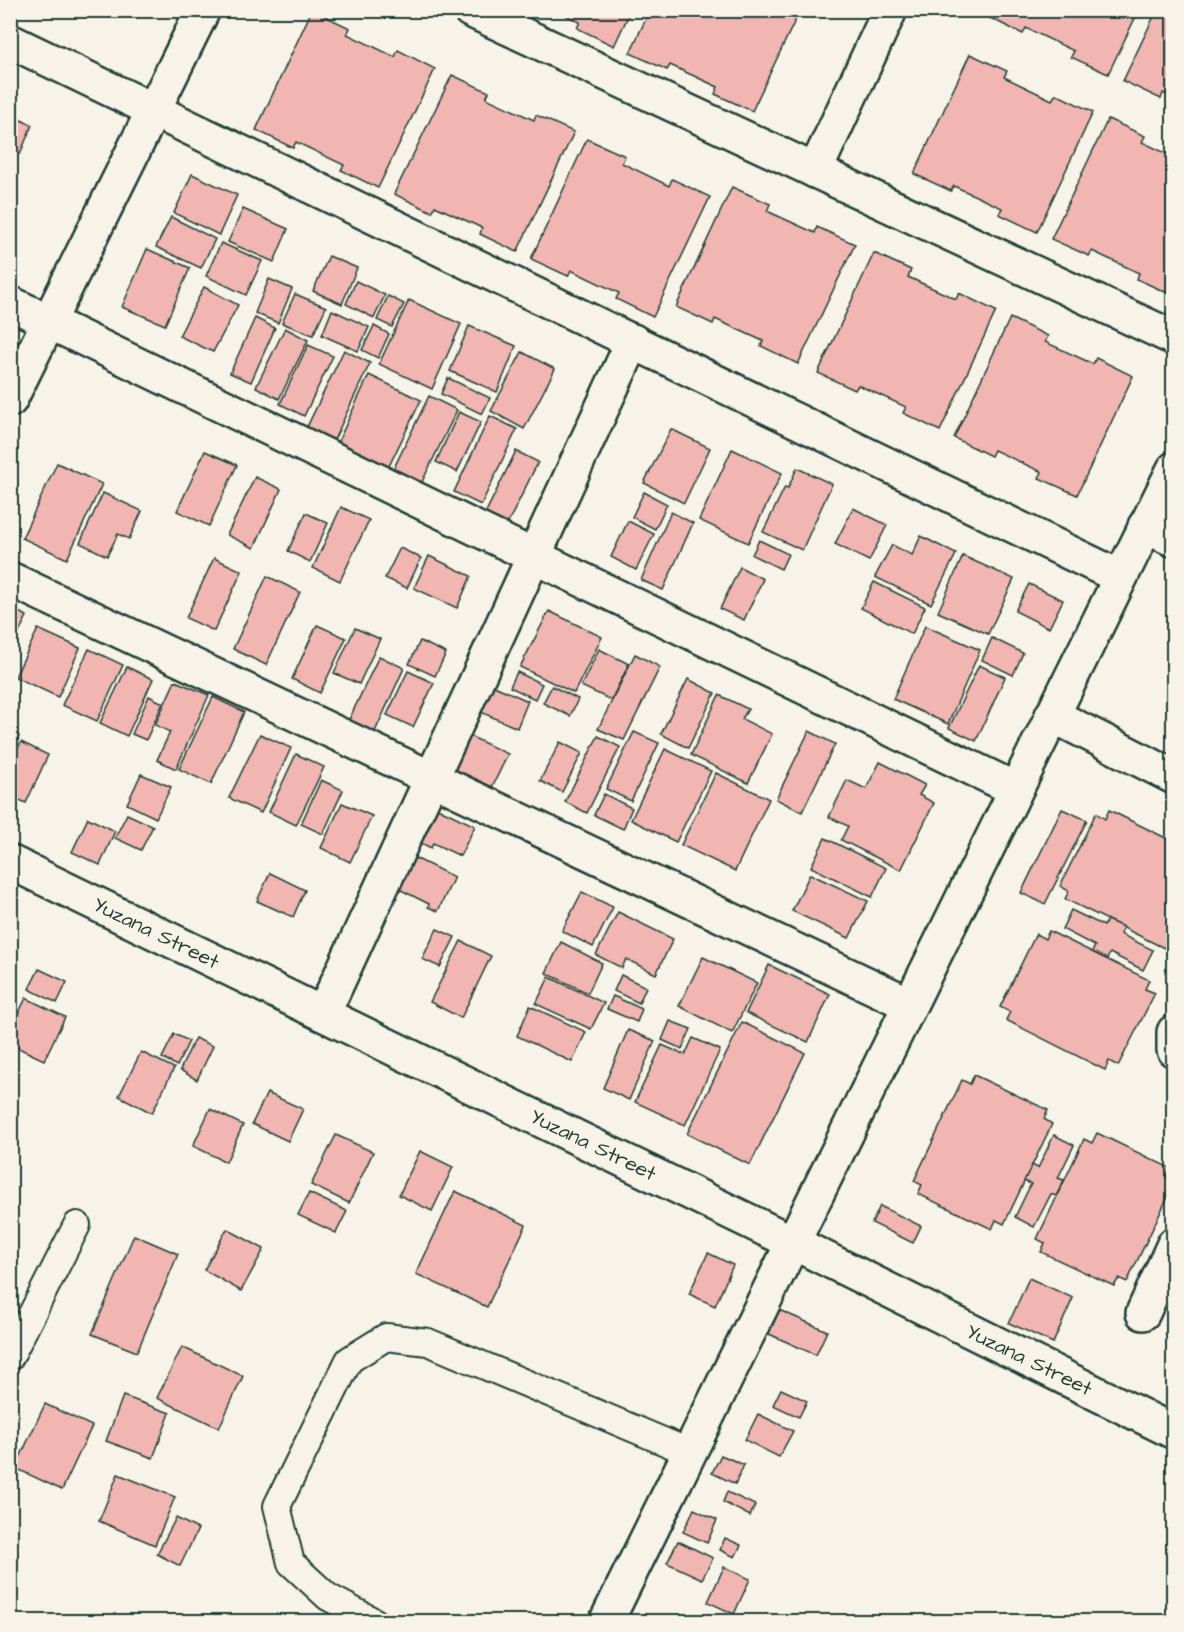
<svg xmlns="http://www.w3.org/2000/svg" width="1184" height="1632" viewBox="0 0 1184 1632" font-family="'Architects Daughter',sans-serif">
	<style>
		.building { fill: #f1b6b2; stroke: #1f3d34; stroke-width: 1.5 }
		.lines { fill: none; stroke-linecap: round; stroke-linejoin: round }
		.service-casing { stroke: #1f3d34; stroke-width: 30 }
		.minor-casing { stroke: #1f3d34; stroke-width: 38 }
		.service { stroke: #f7f3e8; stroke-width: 26 }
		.minor { stroke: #f7f3e8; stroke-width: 33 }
		.labels { text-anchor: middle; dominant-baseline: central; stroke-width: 5; stroke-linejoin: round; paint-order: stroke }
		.street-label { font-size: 21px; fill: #1f3d34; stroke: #f7f3e8 }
	</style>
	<rect width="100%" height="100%" fill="#f7f3e8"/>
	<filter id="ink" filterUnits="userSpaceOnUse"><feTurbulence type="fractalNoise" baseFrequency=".0167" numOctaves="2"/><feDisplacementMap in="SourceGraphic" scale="12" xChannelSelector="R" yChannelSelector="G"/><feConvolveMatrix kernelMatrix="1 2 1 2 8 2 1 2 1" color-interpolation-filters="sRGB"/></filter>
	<g filter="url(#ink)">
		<!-- building -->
		<g class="building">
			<path d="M312 10 350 28 347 34 395 57 398 50 435 69 378 188 341 170 344 165 296 142 293 148 256 130Z"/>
			<path d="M555 10H631L614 46 577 28 580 22Z"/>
			<path d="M650 10H800L752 111 715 94 718 87 670 65 667 70 630 53Z"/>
			<path d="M988 10H1139L1108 74 1071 57 1074 51 1026 28 1023 34 986 16Z"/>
			<path d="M1157 10H1174V98L1163 93 1161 99 1123 81Z"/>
			<path d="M970 54 1007 71 1004 77 1052 100 1056 94 1093 112 1037 232 999 214 1002 208 954 186 951 191 914 174Z"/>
			<path d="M452 75 489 92 486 98 534 120 536 115 574 132 517 252 480 234 482 228 435 206 432 212 394 194Z"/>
			<path d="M10 115 32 125 20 154 10 150Z"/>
			<path d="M1108 119 1145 136 1142 142 1174 157V296L1137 279 1139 273 1092 251 1089 256 1051 239Z"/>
			<path d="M587 139 625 156 622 163 669 186 672 179 710 197 653 317 616 299 619 293 571 270 568 276 531 259Z"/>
			<path d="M192 174 237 195 219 235 174 213Z"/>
			<path d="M732 187 770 204 767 211 815 233 817 227 855 244 798 364 761 346 763 341 715 319 713 324 676 307Z"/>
			<path d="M243 209 288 229 274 262 228 242Z"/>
			<path d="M171 217 215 239 201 268 156 247Z"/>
			<path d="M221 243 262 261 246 295 206 276Z"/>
			<path d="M147 249 190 268 165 325 122 307Z"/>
			<path d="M874 253 911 270 908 277 956 299 959 293 996 311 940 431 903 413 906 407 858 385 855 390 818 373Z"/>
			<path d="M329 256 357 268 342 304 313 291Z"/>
			<path d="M269 279 292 289 278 323 255 313Z"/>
			<path d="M356 281 385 295 374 318 346 304Z"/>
			<path d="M204 287 238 305 213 352 179 336Z"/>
			<path d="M295 294 326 307 313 335 282 323Z"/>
			<path d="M388 296 404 304 392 327 377 320Z"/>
			<path d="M409 300 461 324 432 389 379 364Z"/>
			<path d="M332 310 369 327 358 351 322 335Z"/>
			<path d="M255 318 275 328 251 382 230 373Z"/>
			<path d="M1010 318 1048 336 1045 342 1093 364 1096 358 1133 376 1077 495 1039 478 1042 472 994 450 991 456 954 438Z"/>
			<path d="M374 326 389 334 378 358 362 350Z"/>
			<path d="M469 326 516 346 497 392 450 371Z"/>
			<path d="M285 328 308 340 279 399 256 387Z"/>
			<path d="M308 345 333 356 304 416 280 404Z"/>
			<path d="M344 350 370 363 334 440 307 427Z"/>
			<path d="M522 352 555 369 524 429 491 411Z"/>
			<path d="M369 375 421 400 388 468 337 444Z"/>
			<path d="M448 378 490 398 482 414 441 394Z"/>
			<path d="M429 396 457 410 418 490 390 476Z"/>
			<path d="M459 412 481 422 457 472 436 462Z"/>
			<path d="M490 416 517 429 481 505 454 492Z"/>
			<path d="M671 429 710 448 684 503 644 483Z"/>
			<path d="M732 449 782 473 748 543 699 520Z"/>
			<path d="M205 451 237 465 209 526 177 511Z"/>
			<path d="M516 451 538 462 505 529 483 518Z"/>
			<path d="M57 463 102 484 67 559 22 538Z"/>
			<path d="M797 468 832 484 802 550 763 532 785 487 788 488Z"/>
			<path d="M255 477 281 489 254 548 227 535Z"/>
			<path d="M644 492 667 504 655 529 632 517Z"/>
			<path d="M103 493 142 511 129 539 118 534 107 556 80 543Z"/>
			<path d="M341 507 369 520 340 581 313 568Z"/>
			<path d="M853 508 887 525 869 561 835 544Z"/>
			<path d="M671 512 693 523 663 590 641 580Z"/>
			<path d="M306 513 328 523 310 562 288 551Z"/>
			<path d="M628 521 654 534 636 570 611 557Z"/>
			<path d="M921 536 956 554 931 604 875 577 892 545 912 555Z"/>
			<path d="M759 540 788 554 781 569 752 555Z"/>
			<path d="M400 548 421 558 407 588 385 578Z"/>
			<path d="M429 556 471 576 457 608 414 588Z"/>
			<path d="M963 556 1014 579 988 634 938 612Z"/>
			<path d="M214 558 242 571 214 631 186 618Z"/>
			<path d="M740 567 763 579 744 620 720 609Z"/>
			<path d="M267 576 300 592 266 665 233 649Z"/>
			<path d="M874 582 925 607 912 634 861 608Z"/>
			<path d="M1029 584 1063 600 1049 628 1015 611Z"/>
			<path d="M10 608 27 616 10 651Z"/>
			<path d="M549 611 602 637 574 693 520 667Z"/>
			<path d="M317 625 346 638 320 693 292 679Z"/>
			<path d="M925 626 980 650 948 724 893 699Z"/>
			<path d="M355 628 380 639 359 684 334 673Z"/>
			<path d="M38 629 80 648 58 697 15 677Z"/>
			<path d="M992 638 1023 653 1013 675 982 660Z"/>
			<path d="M420 641 446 653 435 676 409 664Z"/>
			<path d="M89 649 123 665 97 721 62 705Z"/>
			<path d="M599 649 629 664 611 700 581 686Z"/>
			<path d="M635 654 660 667 624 740 598 729Z"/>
			<path d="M379 656 404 668 373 736 347 724Z"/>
			<path d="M979 665 1005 677 976 741 949 728Z"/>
			<path d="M127 667 153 679 127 736 100 723Z"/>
			<path d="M408 671 434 683 413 727 387 715Z"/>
			<path d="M517 672 542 684 535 699 510 687Z"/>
			<path d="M688 679 715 693 688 748 661 734Z"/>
			<path d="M175 681 209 695 176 769 157 760 170 732 155 725Z"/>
			<path d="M483 681 528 701 517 728 472 708Z"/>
			<path d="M552 686 578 699 570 716 543 703Z"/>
			<path d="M719 695 748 709 742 719 772 734 748 783 691 755Z"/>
			<path d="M149 696 163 703 146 740 132 734Z"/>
			<path d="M213 697 244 712 211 784 179 769Z"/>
			<path d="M809 731 835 744 802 812 776 799Z"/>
			<path d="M10 732 19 736 10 755Z"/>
			<path d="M634 732 659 743 631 801 606 789Z"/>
			<path d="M463 733 508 754 492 787 448 766Z"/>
			<path d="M260 734 291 748 261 813 229 798Z"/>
			<path d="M598 736 620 747 587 813 565 802Z"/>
			<path d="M21 742 48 755 26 803 10 796V765Z"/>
			<path d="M560 742 582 753 562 792 540 781Z"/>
			<path d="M665 749 711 771 676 842 631 820Z"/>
			<path d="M296 754 324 767 296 825 269 812Z"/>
			<path d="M880 762 925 785 919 795 934 803 901 870 841 840 848 826 829 817 847 780 866 789Z"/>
			<path d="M716 773 769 799 735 871 681 845Z"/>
			<path d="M141 774 171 787 156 818 127 804Z"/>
			<path d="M321 780 343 790 323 834 301 824Z"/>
			<path d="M604 794 632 808 623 829 594 815Z"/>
			<path d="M342 803 372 816 350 862 321 848Z"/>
			<path d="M429 804 475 826 460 856 433 843 431 848 413 839Z"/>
			<path d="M1062 809 1087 820 1045 904 1021 893Z"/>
			<path d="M1109 810 1174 842V943L1169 940 1164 948 1065 899 1069 891 1060 886 1096 813 1105 819Z"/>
			<path d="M127 814 153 826 141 850 115 838Z"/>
			<path d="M88 818 115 831 100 865 72 852Z"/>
			<path d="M825 838 886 868 872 897 811 867Z"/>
			<path d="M411 856 454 877 438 911 428 907 429 904 395 887Z"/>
			<path d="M270 873 305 890 293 917 257 901Z"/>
			<path d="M810 874 868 901 849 938 792 911Z"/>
			<path d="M582 892 613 907 593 947 562 931Z"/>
			<path d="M1071 910 1104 926 1107 920 1123 927 1120 934 1153 950 1143 970 1110 953 1107 959 1092 952 1095 946 1062 929Z"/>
			<path d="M618 912 673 939 656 974 626 959 622 968 596 955Z"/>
			<path d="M437 929 455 937 440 967 422 959Z"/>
			<path d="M1049 931 1149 980 1145 989 1155 993 1118 1066 1109 1061 1105 1070 1006 1020 1010 1012 1000 1007 1036 934 1045 939Z"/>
			<path d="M461 941 491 956 461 1018 430 1002Z"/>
			<path d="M561 942 602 963 588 993 546 973Z"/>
			<path d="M703 957 757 983 732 1033 679 1006Z"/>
			<path d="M769 965 830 994 808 1042 746 1013Z"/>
			<path d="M39 969 67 982 57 1003 29 989Z"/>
			<path d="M621 975 646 987 639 1003 614 991Z"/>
			<path d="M549 977 604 1003 591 1029 536 1004Z"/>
			<path d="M613 996 642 1009 637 1022 607 1009Z"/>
			<path d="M26 998 65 1017 44 1060 10 1044V1030Z"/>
			<path d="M530 1006 586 1032 572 1062 517 1036Z"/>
			<path d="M670 1021 691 1029 682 1049 662 1040Z"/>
			<path d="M742 1022 805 1053 750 1165 687 1134Z"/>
			<path d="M628 1030 655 1041 629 1100 603 1088Z"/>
			<path d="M174 1034 189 1041 177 1066 162 1058Z"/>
			<path d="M195 1038 213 1046 197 1080 180 1070Z"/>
			<path d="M693 1038 720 1050 685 1125 635 1102 662 1045 685 1055Z"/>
			<path d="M141 1052 174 1068 152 1113 119 1096Z"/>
			<path d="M974 1075 1048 1110 1044 1119 1052 1124 1004 1224 996 1220 992 1229 918 1194 922 1185 914 1181 962 1080 970 1084Z"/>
			<path d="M267 1093 303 1109 288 1141 252 1124Z"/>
			<path d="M210 1109 243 1125 226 1162 193 1146Z"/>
			<path d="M1097 1133 1170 1168 1166 1177 1174 1181V1184L1127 1282 1119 1278 1114 1286 1041 1252 1045 1243 1037 1239 1084 1139 1092 1143Z"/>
			<path d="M336 1135 373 1152 349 1203 311 1185Z"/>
			<path d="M1054 1135 1074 1145 1058 1178 1064 1180 1056 1196 1051 1194 1034 1227 1015 1217 1031 1184 1024 1181 1032 1165 1038 1168Z"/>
			<path d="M420 1151 453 1167 432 1211 399 1195Z"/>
			<path d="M455 1191 526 1225 487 1307 416 1274Z"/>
			<path d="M309 1193 347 1211 336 1233 298 1215Z"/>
			<path d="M880 1206 921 1226 913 1243 872 1223Z"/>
			<path d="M227 1229 264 1249 241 1291 204 1270Z"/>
			<path d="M134 1235 178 1254 137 1352 92 1334Z"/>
			<path d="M708 1253 733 1265 715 1306 689 1294Z"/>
			<path d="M1029 1278 1073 1298 1053 1343 1009 1323Z"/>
			<path d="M779 1310 827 1331 816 1355 769 1334Z"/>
			<path d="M182 1347 243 1376 219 1428 157 1398Z"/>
			<path d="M1174 1375V1393L1167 1390Z"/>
			<path d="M781 1389 807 1401 799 1417 773 1405Z"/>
			<path d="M123 1396 170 1413 153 1458 106 1441Z"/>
			<path d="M45 1404 92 1426 62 1490 15 1468Z"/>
			<path d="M758 1414 793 1431 779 1457 745 1440Z"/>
			<path d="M721 1455 744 1465 735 1484 712 1473Z"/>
			<path d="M118 1474 175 1497 155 1545 99 1521Z"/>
			<path d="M727 1492 755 1505 750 1516 723 1502Z"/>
			<path d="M694 1509 717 1520 707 1543 683 1532Z"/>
			<path d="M176 1518 198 1529 180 1566 157 1554Z"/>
			<path d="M725 1538 741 1545 735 1557 720 1550Z"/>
			<path d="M678 1541 713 1558 702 1579 667 1563Z"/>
			<path d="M724 1567 750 1579 734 1614 708 1602Z"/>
		</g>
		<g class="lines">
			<defs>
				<g id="service">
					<path d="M10 1357 77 1225"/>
					<path d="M375 1622 328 1597 291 1563 277 1506 349 1360 386 1337 428 1342 689 1452"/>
				</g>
				<g id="minor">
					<path d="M470 10 1174 338"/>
					<path d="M10 41 1120 577"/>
					<path d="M815 171 890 10"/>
					<path d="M10 303 1015 789"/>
					<path d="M10 400 203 10"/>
					<path d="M1145 526 1174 540"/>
					<path d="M10 579 909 1004"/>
					<path d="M1052 715 1174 777"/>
					<path d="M10 862 792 1242 1174 1432"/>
					<path d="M323 1014 633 341"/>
					<path d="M1174 1032V1050"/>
					<path d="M1143 1313 1174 1244"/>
					<path d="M606 1622 1174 469"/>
				</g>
			</defs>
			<!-- service casing -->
			<use href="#service" class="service-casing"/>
			<!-- minor casing -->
			<use href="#minor" class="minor-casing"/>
			<!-- service -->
			<use href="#service" class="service"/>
			<!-- minor -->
			<use href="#minor" class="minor"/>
		</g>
	</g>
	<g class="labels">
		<!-- street labels -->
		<g class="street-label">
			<text transform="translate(156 933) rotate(26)">Yuzana Street</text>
			<text transform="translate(593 1145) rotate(26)">Yuzana Street</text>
			<text transform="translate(1029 1360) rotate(26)">Yuzana Street</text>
		</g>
	</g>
	<!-- margin -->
	<rect width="1184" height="1632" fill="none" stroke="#f7f3e8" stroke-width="36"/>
	<rect x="18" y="18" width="1148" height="1596" fill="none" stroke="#1f3d34" stroke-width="2" filter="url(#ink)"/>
</svg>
